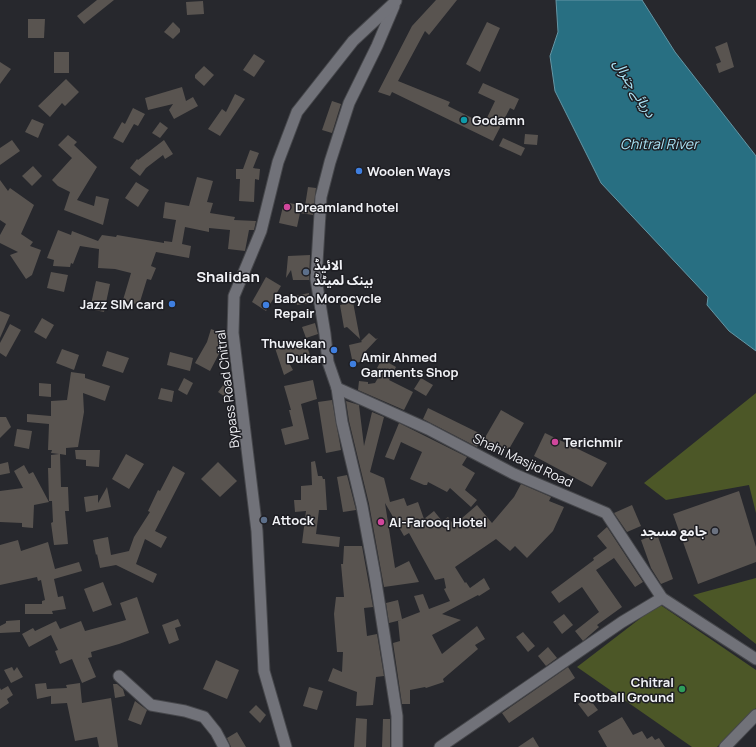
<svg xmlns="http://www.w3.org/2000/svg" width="756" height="747" viewBox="0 0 756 747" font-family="Manrope,'Noto Sans Arabic',sans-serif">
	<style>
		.green { fill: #4c5727 }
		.water { fill: #286f82; stroke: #6496a5 }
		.building { fill: #595450 }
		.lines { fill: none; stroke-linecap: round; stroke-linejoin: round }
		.minor-casing { stroke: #46474b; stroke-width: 13 }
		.tertiary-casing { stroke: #46474b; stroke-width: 13 }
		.minor { stroke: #717279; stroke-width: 11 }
		.tertiary { stroke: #717279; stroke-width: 11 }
		.culture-dot { fill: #0f9aa8; stroke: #1e1e23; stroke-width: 1.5 }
		.shop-dot { fill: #3f7fe0; stroke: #1e1e23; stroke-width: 1.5 }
		.hotel-dot { fill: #d1479c; stroke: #1e1e23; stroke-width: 1.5 }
		.service-dot { fill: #5c6f8a; stroke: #1e1e23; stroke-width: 1.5 }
		.worship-dot { fill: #6b7280; stroke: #1e1e23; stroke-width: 1.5 }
		.leisure-dot { fill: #2e9e5b; stroke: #1e1e23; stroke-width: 1.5 }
		.labels { text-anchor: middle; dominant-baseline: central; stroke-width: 3; stroke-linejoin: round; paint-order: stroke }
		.poi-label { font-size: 13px; font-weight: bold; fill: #f1f2f6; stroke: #1e1e23; text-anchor: start }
		.street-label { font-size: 13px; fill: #f1f2f6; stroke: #1e1e23 }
		.water-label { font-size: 14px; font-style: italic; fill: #abe4f6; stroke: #1e1e23 }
		.quarter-label { font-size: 15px; font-weight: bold; fill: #f1f2f6; stroke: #1e1e23 }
	</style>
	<rect width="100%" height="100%" fill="#27282d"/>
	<!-- green -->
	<g class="green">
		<path d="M756 393V513L749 485 666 500 644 483Z"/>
		<path d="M756 578V644L693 595Z"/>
		<path d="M659 604 756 670V708L717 747H692L577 667Z"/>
	</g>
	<!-- water -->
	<path class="water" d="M556 0H642L675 52 756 156V351L729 331 707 305 708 297 601 183 555 91 550 56 558 32Z"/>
	<!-- building -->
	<g class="building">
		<path d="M97 0H114L84 24 77 16Z"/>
		<path d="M436 0H457L429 35 425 31 398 81 450 102 448 106 484 124 495 101 478 93 483 83 519 99 514 110 510 108 493 141 392 92 390 96 378 92 412 26Z"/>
		<path d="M203 1 204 14 187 15 186 2Z"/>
		<path d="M28 19H45L44 38H28Z"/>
		<path d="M173 22 180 29V32L173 39 164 32Z"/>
		<path d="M487 22 500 28 480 72 466 64Z"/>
		<path d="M727 42 734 67 719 73 716 64 721 62 715 47Z"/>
		<rect x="54" y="52" width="15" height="21"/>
		<path d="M254 54 265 61 254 77 243 70Z"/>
		<path d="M0 62 11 69 0 84Z"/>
		<path d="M204 66 214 75 204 86 195 78V75Z"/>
		<path d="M66 79 79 92 65 106 62 103 50 117 38 106Z"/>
		<path d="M182 87 186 101 193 97 198 106 174 119 169 110 173 104 148 110 145 98Z"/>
		<path d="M235 94 245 99 220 136 208 129 222 109 226 112Z"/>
		<path d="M332 101 341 104 332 133 322 130Z"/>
		<path d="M133 108 145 114 138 126 134 124 123 143 113 138 122 122 125 124Z"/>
		<path d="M32 119 44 124 38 138 25 132Z"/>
		<path d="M160 122 168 128 160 138 152 133Z"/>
		<path d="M525 134 538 135 537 145 524 144Z"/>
		<path d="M68 135 77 142 74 145 97 167 77 200 94 206 96 196 109 199 103 225 64 210 70 192 58 186 52 180 72 158 58 145Z"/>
		<path d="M503 138 525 148 521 156 499 146Z"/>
		<path d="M12 140 20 151 0 165V148Z"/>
		<path d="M164 140 173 154 165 159 163 155 146 168 140 176 130 168 137 159 138 160Z"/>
		<path d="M250 150 259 153 253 168 260 169 259 180 255 179 254 202 239 201 240 179H236V169H243Z"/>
		<path d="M33 166 42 176 32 186 22 176Z"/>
		<path d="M197 177 213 181 207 202 213 203 210 213 235 217 234 220 256 221 254 230H249L245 251 228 249 230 230 209 228V232L185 227 182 244 191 246 189 258 156 252 151 266 156 268 151 280 147 279 139 305 123 300 131 273 115 269 98 268 99 249 80 246 73 264 71 263 70 267 53 266 54 260 47 258 58 230 71 235 72 231 98 241 102 235 116 237 117 235 164 243V241L172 242 176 220 163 218 165 202 189 206Z"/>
		<path d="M0 180 8 191 10 188 34 205 21 234 33 242 30 246 41 250 32 275 26 279 10 255 18 252 0 243V235L6 224 0 220Z"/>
		<path d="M136 182 149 190 138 207 125 198Z"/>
		<path d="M308 187 316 188 313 215 300 213 297 227 279 223 284 202 305 206Z"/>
		<path d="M310 255 309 280H293L291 270 286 278 288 256Z"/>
		<path d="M51 272 68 275 64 292 47 288Z"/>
		<path d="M266 277 281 286 266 311 252 302Z"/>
		<path d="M96 281 110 284 104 312 90 309Z"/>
		<path d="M309 293 310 303 297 305 295 296Z"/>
		<path d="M353 302 360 339 347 327 344 328 340 305Z"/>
		<path d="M0 311 10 315 0 338Z"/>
		<path d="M42 318 54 325 46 339 34 332Z"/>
		<path d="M315 323 318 334 306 338 302 327Z"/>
		<path d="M10 324 21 330 6 357 0 353V343Z"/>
		<path d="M211 329 224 334 219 349 221 350 210 371 195 363 207 342Z"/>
		<path d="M369 333 376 339 378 338 362 355 363 361 353 364 349 345 362 342 361 341Z"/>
		<path d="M305 341 310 355 289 363 293 370 284 375 275 348 291 343 292 346Z"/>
		<path d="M62 349 79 355 74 370 56 363Z"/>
		<path d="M107 351 129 358 123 373 102 366Z"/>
		<path d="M170 352 193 358 190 371 167 365Z"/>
		<path d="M382 359 396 367 389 380 413 392 404 410 358 390 359 381 368 382V384L375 383 382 371 377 368Z"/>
		<path d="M71 372 85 374V378L110 386 105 401 83 393 84 412 78 447 66 448V455L60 454 61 487H68L69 511H65L68 544 54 545 51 523 53 522 52 501H49L48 468H51V455L59 454 51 453 52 450H48L49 424 27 422V414L51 416V401L67 400Z"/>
		<path d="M184 378 193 383 187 395 178 390Z"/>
		<path d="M421 378 433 385 426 396 414 389Z"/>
		<path d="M227 380 232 383 233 392 228 399 218 392Z"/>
		<path d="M313 380 317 399 301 404 309 439 285 445 281 429 293 426 289 410H291L284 386Z"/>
		<path d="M39 383 51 384V397L39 396Z"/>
		<path d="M161 388 174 391 172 402 158 399Z"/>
		<path d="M332 400 341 450 326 453 318 402Z"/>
		<path d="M346 401 359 405 364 446 372 412 384 417 370 472 384 478 390 502 404 498 407 506 418 502 424 519 434 511 442 521 448 517 454 525 477 505 492 523 514 497 521 484 551 497 549 501 564 507 553 531 527 558 515 546 510 551 496 539 455 567 465 583 466 582 470 588 484 578 490 589 479 596 478 595 442 614 461 620 432 635 442 654 477 626 485 639 475 645 478 649 443 679 444 682 426 688 425 687 410 690V704H402L393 643 400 641 398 621 401 620 389 623 386 603 398 600 402 619 420 612 414 596 423 594 429 609 450 601 444 589 446 588 444 578 435 580 409 533 404 536 385 503 395 568 409 561 419 582 384 587 369 504 349 421Z"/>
		<path d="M428 408 483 435 477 447 423 419Z"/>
		<path d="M501 410 524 423 509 449 503 446 500 451 483 441Z"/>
		<path d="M0 417H6L11 427 0 438Z"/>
		<path d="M399 423 467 457 462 465 475 473 465 490 477 500 471 507 450 488 447 492 428 482 427 485H424L410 479 422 452 401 442 394 460 385 457Z"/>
		<path d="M17 429 32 431 29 449 14 446Z"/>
		<path d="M545 433 607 463 592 487 534 456Z"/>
		<path d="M75 450H100L99 467 86 466V460L76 459Z"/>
		<path d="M126 454 144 464 129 489 112 479Z"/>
		<path d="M315 461 318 476H322L323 479H325L327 510H319L316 534 340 537 339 547 302 543 306 511 295 512 294 500H301V486L312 485 311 462Z"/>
		<path d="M8 462 10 473 0 475V464Z"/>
		<path d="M218 462 237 481 220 497 201 479Z"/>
		<path d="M24 465 29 474 33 472 49 502 34 505 33 528 22 527V523L0 522V491L23 488 14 471Z"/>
		<path d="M173 466 185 473 155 531 167 537 161 548 145 539 136 564 157 574 153 583 116 565 100 568 97 554 96 555 93 540 108 537 111 555 129 551 134 537 150 512 148 511 158 490 160 491Z"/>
		<path d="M347 475 356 510 343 512 337 477Z"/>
		<path d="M107 487 111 507 86 512 84 497 98 495V503Z"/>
		<path d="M739 491 756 547V562L698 584 673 514Z"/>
		<path d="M632 505 641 526 627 532 614 513Z"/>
		<path d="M607 527 643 582 635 587 614 558 596 570 622 607 597 625 599 627 583 641 575 631 599 612 582 587 559 603 551 592 594 560 593 558 607 548 597 536Z"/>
		<path d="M657 534 673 579 661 584 651 568 641 540Z"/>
		<path d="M18 540 21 551 48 542 55 569 79 562 82 571 54 579 58 597 63 596 66 609 52 611 53 614H25V604H42V601L45 600 41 580 38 581 37 577 0 585V545Z"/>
		<path d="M344 546H362L373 607 364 608 367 636 377 634 384 676 376 677 373 705 356 706 357 692 328 681 333 668 342 672 343 652H337L334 614 336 597H344L341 564H343Z"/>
		<path d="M103 582 112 605 93 612 84 589Z"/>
		<path d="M137 597 149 633 119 644 91 652 92 657 88 658 96 677 82 683 72 659 60 664 55 651 58 650 51 635 29 647 22 634 33 628 35 631 56 621 60 629 81 621 85 631 126 620 120 603Z"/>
		<path d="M564 614 573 625 562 634 553 622Z"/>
		<path d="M178 619 181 626 175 628 179 640 169 644 162 625Z"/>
		<path d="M20 620V632L0 633V626L6 623V621Z"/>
		<path d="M523 632 535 646 528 652 516 637Z"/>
		<path d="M548 647 557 658 546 666 538 656Z"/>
		<path d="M216 660 239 670 227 699 203 689Z"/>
		<path d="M12 667 14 671 17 667 23 677 11 683 4 670Z"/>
		<path d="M568 667 575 678 509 723 502 713Z"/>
		<path d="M46 683 47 689 67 688 66 685 80 683 82 703 111 698 118 747H99L97 737 75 741 67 703 51 704V696L37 699 35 684Z"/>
		<path d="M113 684H117L123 689 125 696 115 698Z"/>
		<path d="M8 686 13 695 7 699 9 703 0 709V688L1 690Z"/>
		<path d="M309 687 323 691 317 710 303 706Z"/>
		<path d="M588 697 598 710 588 717 578 704Z"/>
		<path d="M135 701 147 710 141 725 128 720Z"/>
		<path d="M256 705 266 715 260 723 249 712Z"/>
		<path d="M622 717 633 735 642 731 647 739 652 736 655 740 659 738 665 747H607L598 731Z"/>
		<path d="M356 718 367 719 366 747H354Z"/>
		<path d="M383 719H390V747H382Z"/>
		<path d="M237 732 246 747H231L227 738Z"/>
		<path d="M533 737 539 747H518Z"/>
	</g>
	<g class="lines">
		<defs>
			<g id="minor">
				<path d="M337 388 428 429 514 474 606 513 662 598 756 659"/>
				<path d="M119 676 151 705 185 711 204 717 216 732 224 747"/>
				<path d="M440 747 622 622 662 598"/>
				<path d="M725 747 756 715"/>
			</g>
			<g id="tertiary">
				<path d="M394 6 377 46 349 103 330 162 321 197 316 279 325 334 328 362 337 388 342 422 362 506 375 576 397 716V747"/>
				<path d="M286 747 264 671 257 531 233 333 234 296 261 231 278 162 297 112 353 41 396 1"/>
			</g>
		</defs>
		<!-- minor casing -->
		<use href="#minor" class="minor-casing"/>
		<!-- tertiary casing -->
		<use href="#tertiary" class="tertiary-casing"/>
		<!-- minor -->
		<use href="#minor" class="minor"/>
		<!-- tertiary -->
		<use href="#tertiary" class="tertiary"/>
	</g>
	<!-- markers -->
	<circle class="culture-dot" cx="464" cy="120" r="4"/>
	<g class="shop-dot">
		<circle cx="359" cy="171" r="4"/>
		<circle cx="172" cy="304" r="4"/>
		<circle cx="266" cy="305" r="4"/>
		<circle cx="334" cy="350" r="4"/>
		<circle cx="353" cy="364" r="4"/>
	</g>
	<g class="hotel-dot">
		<circle cx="287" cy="207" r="4"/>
		<circle cx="555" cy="442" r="4"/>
		<circle cx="381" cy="522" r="4"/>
	</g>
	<g class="service-dot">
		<circle cx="306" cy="272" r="4"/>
		<circle cx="264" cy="520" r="4"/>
	</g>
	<circle class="worship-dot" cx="715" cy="531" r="4"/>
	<circle class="leisure-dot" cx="682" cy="689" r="4"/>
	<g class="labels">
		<!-- poi labels -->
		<g class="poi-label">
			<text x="472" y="120">Godamn</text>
			<text x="367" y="171">Woolen Ways</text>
			<text x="295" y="207">Dreamland hotel</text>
			<text x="314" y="265">الائیڈ<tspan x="314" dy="15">بینک لمیٹڈ</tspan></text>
			<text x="274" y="298">Baboo Morocycle<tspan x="274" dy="15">Repair</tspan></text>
			<text x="164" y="304" text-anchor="end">Jazz SIM card</text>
			<text x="326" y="343" text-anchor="end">Thuwekan<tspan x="326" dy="15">Dukan</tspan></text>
			<text x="361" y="357">Amir Ahmed<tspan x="361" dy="15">Garments Shop</tspan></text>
			<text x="563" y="442">Terichmir</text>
			<text x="272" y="520">Attock</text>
			<text x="389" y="522">Al-Farooq Hotel</text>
			<text x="707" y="531" text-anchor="end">جامع مسجد</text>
			<text x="674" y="682" text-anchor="end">Chitral<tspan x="674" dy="15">Football Ground</tspan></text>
		</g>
		<!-- street labels -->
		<g class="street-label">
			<text transform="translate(227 389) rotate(-97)">Bypass Road Chitral</text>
			<text transform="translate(523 460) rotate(25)">Shahi Masjid Road</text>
		</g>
		<!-- water labels -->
		<g class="water-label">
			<text transform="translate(635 88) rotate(58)">دریائے چترال</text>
			<text x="659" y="143">Chitral River</text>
		</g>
		<!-- quarter labels -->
		<g class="quarter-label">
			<text x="228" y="276">Shalidan</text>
		</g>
	</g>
</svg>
